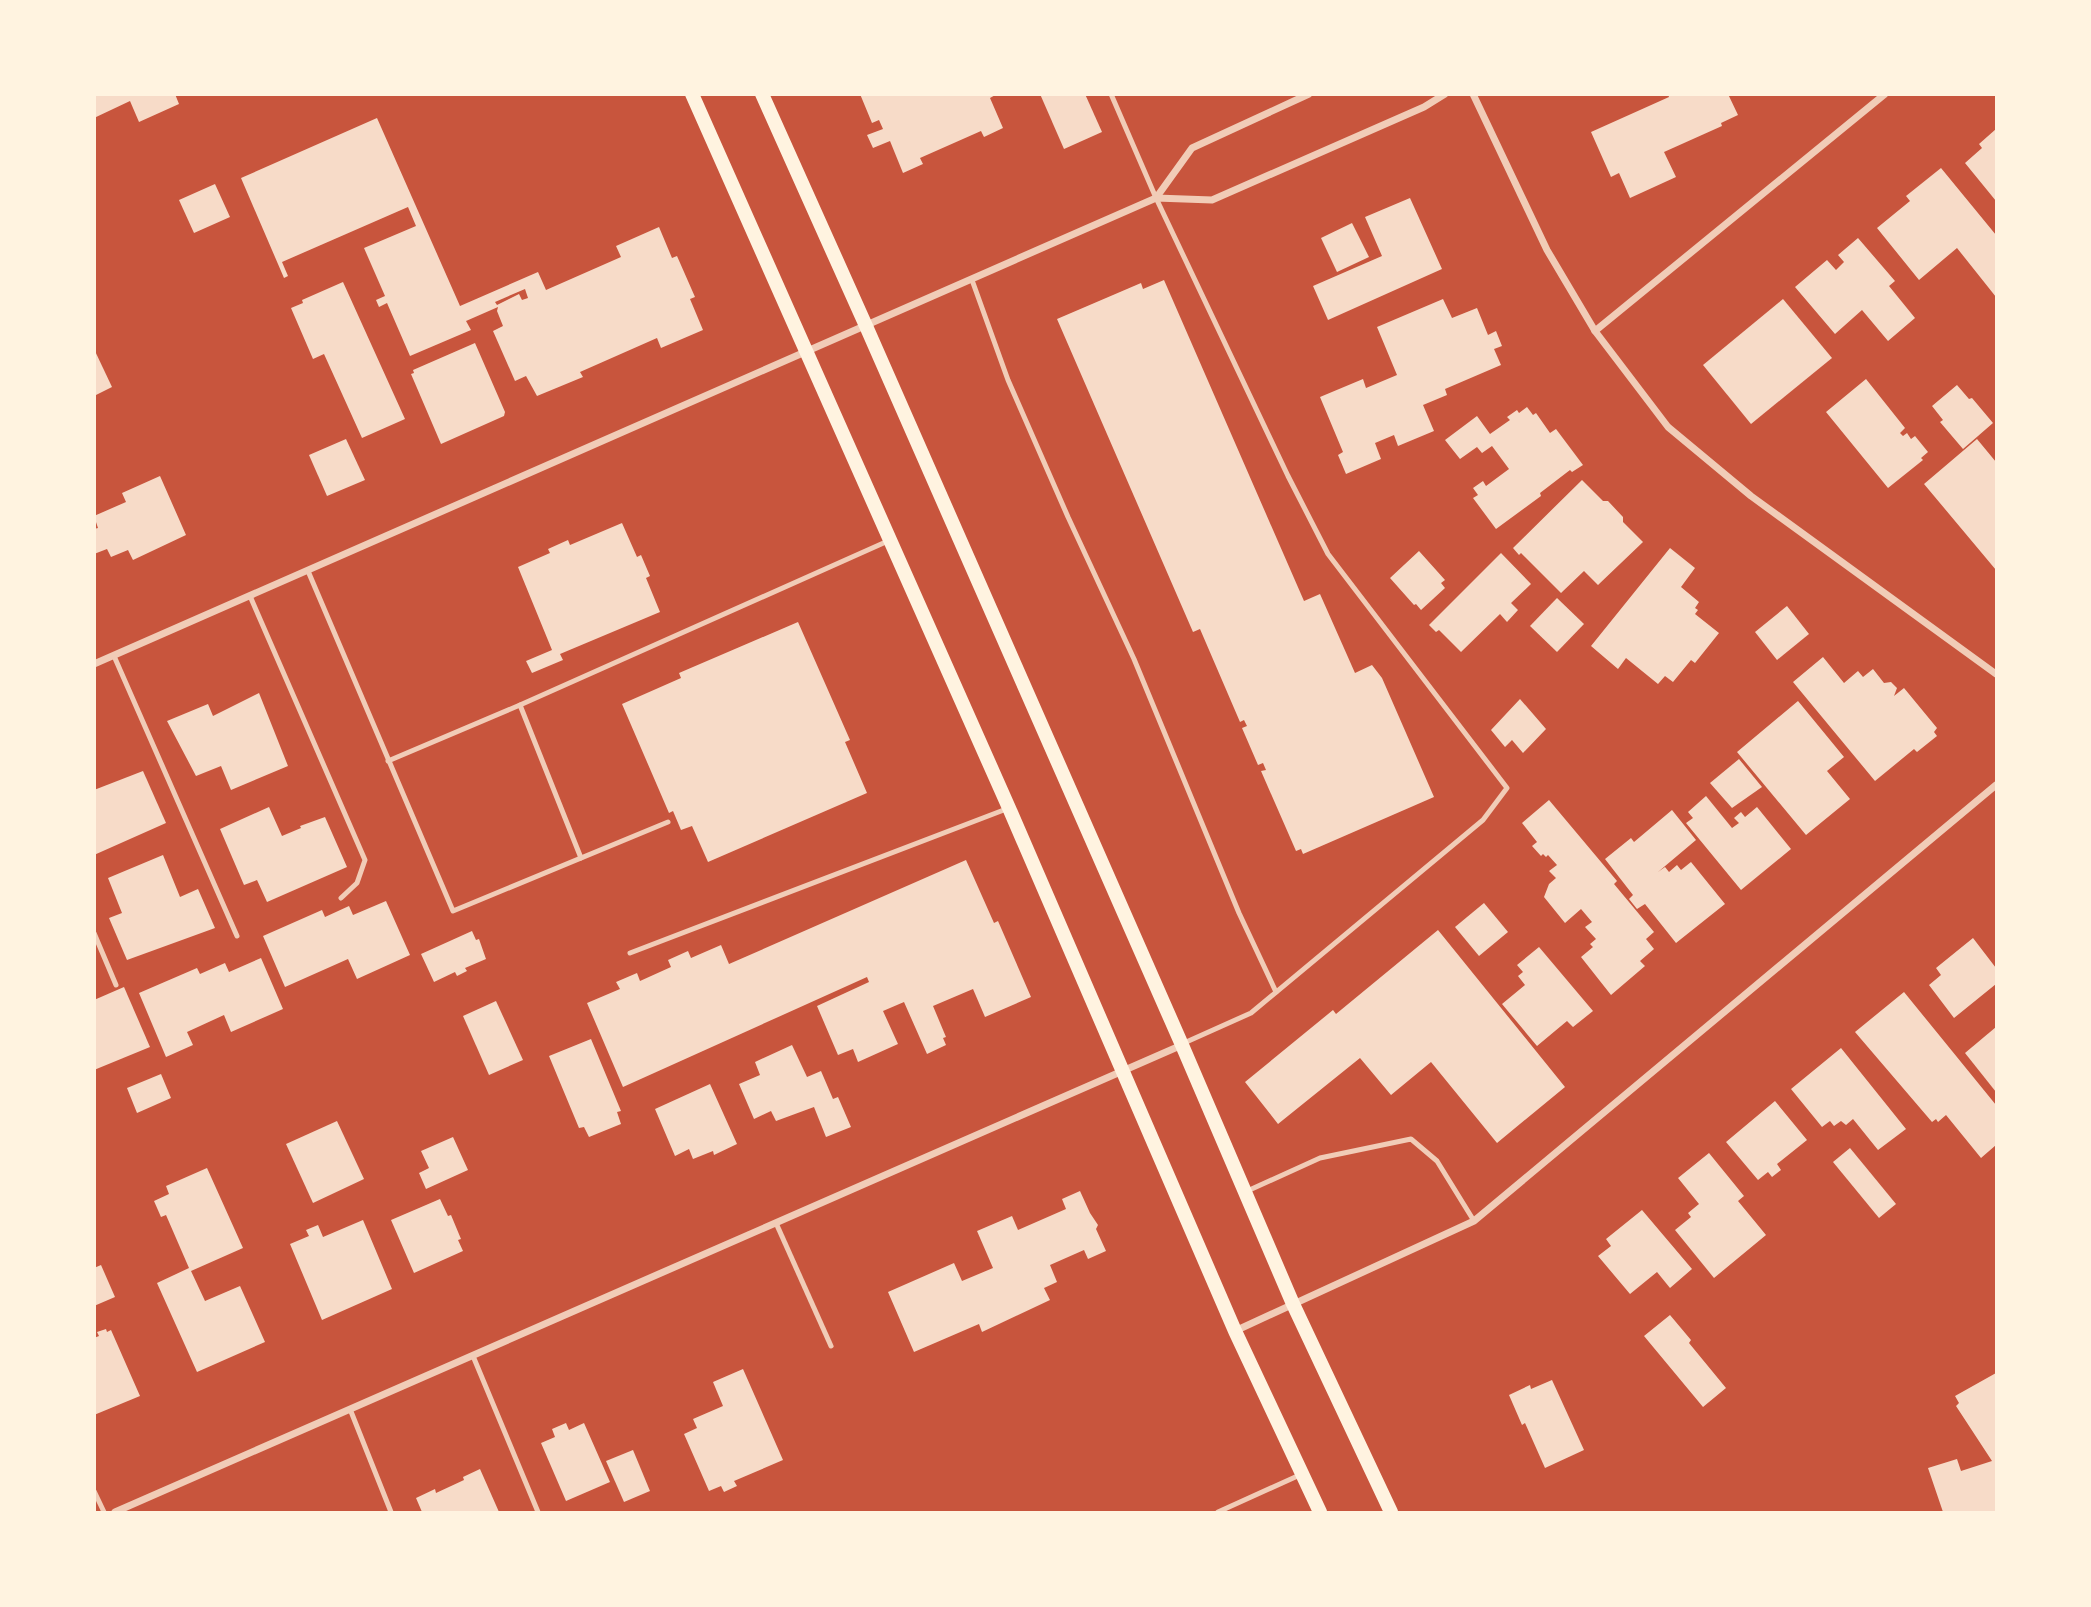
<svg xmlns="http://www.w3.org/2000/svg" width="2091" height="1607" viewBox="0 0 2091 1607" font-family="Arial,sans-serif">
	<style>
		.building { fill: #f7dbc8; fill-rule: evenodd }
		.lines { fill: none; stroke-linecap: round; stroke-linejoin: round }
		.service { stroke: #f1ccb7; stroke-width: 5 }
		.minor { stroke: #f1ccb7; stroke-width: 7 }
		.secondary { stroke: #fff3e0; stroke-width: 14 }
	</style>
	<rect width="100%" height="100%" fill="#c8553d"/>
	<!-- building -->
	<g class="building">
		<path d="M94 94H175L179 104 139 122 130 101 94 118Z"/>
		<path d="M860 94H997L990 98 1003 128 984 137 981 131 920 158 923 164 903 173 890 141 873 148 867 135 883 129 879 120 872 123Z"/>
		<path d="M1040 94H1085L1102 132 1064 149Z"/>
		<path d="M1668 94H1728L1738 115 1721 123 1722 126 1664 152 1676 177 1630 198 1619 173 1611 177 1591 132 1669 97Z"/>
		<path d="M377 118 460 306 538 272 546 290 621 257 616 246 659 227 672 258 677 256 695 297 690 299 703 330 661 348 657 338 580 372 583 377 537 396 526 376 515 381 493 331 503 326 497 311 498 307 466 321 471 330 410 356 387 303 379 307 376 300 385 296 364 248 416 226 408 207 282 262 288 276 284 278 241 178ZM525 289 528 298 522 300 519 294 497 305 495 302Z"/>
		<path d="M1996 129V201L1965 163 1982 148 1979 144Z"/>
		<path d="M1941 168 1996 235V297L1957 248 1919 280 1877 228 1910 201 1906 196Z"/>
		<path d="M215 184 230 217 194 233 179 200Z"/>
		<path d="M1410 198 1442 269 1328 320 1313 286 1382 256 1365 217Z"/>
		<path d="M1352 223 1369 257 1337 272 1321 238Z"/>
		<path d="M1858 238 1895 281 1889 286 1915 318 1888 341 1862 310 1835 334 1795 287 1827 260 1836 270 1844 262 1838 255Z"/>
		<path d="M1164 280 1304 601 1320 594 1355 673 1372 665 1382 678 1434 797 1303 854 1301 849 1296 851 1261 771 1266 770 1263 763 1258 765 1242 728 1247 726 1244 720 1240 722 1200 629 1193 632 1057 319 1141 283 1143 289Z"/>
		<path d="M343 282 405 419 362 438 324 354 313 359 291 308 303 303 302 300Z"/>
		<path d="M1443 299 1452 318 1477 308 1488 335 1496 331 1502 346 1494 349 1501 365 1445 389 1447 395 1423 405 1434 431 1398 446 1394 435 1375 443 1381 459 1346 474 1338 455 1343 452 1320 397 1363 379 1366 388 1397 375 1377 327Z"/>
		<path d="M1783 299 1832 358 1751 424 1703 365Z"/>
		<path d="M475 343 505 412 504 416 441 444 411 374 414 373 413 370Z"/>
		<path d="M94 349 112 387 94 396Z"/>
		<path d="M1866 379 1905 428 1900 433 1903 436 1907 433 1911 439 1915 436 1928 452 1921 458 1923 460 1888 488 1826 412Z"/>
		<path d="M1957 385 1969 399 1972 398 1993 423 1963 449 1940 422 1943 420 1932 406Z"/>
		<path d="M1527 407 1533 415 1536 413 1550 433 1556 429 1583 465 1572 472 1570 470 1540 493 1541 496 1496 529 1473 498 1478 495 1473 488 1483 481 1486 486 1509 469 1492 446 1482 453 1477 447 1460 459 1445 440 1477 416 1490 434 1510 420 1507 417 1517 410 1519 413Z"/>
		<path d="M346 439 365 480 327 496 309 455Z"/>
		<path d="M1977 439 1996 462 1995 471 1996 474V570L1924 484Z"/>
		<path d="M160 476 186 535 133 560 128 550 111 557 107 549 94 554V529L98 528 94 516 126 502 122 493Z"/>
		<path d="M1582 480 1603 501H1608L1623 517V522L1643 542 1598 585 1584 571 1561 593 1521 553 1519 555 1513 548Z"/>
		<path d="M622 523 637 557 641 555 650 576 646 578 660 612 560 654 563 660 532 673 526 661 552 650 518 567 550 553 548 549 568 540 570 545Z"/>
		<path d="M1670 548 1695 568 1681 587 1699 602 1695 608 1698 610 1695 614 1719 633 1695 663 1691 660 1673 682 1665 676 1658 684 1626 658 1618 669 1591 646Z"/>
		<path d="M1419 551 1445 580 1441 583 1445 588 1421 610 1416 604 1414 605 1390 578Z"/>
		<path d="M1501 553 1531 584 1511 603 1518 610 1507 622 1500 614 1461 652 1439 630 1436 632 1429 625Z"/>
		<path d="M1557 598 1584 624 1557 652 1530 626Z"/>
		<path d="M1787 606 1809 634 1777 660 1755 632Z"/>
		<path d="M798 622 850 740 845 742 867 793 708 862 692 826 681 830 673 811 669 813 622 704 681 678 679 673Z"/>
		<path d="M1823 657 1844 683 1858 671 1863 677 1873 669 1884 683 1891 682 1897 688 1894 696 1904 688 1937 728 1934 732 1937 736 1917 752 1914 749 1875 781 1793 682Z"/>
		<path d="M259 693 288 766 231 790 221 766 196 776 167 721 208 704 213 716Z"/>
		<path d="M1520 699 1546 729 1523 753 1512 740 1505 747 1491 730Z"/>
		<path d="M1798 701 1844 757 1827 771 1850 799 1806 835 1737 752Z"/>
		<path d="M1739 759 1762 787 1732 808 1710 783Z"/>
		<path d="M143 771 166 823 94 855V790Z"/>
		<path d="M1706 796 1732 828 1739 823 1734 818 1741 812 1745 817 1757 807 1791 849 1741 890 1686 823 1693 818 1688 812Z"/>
		<path d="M1549 800 1617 881 1614 884 1654 932 1646 939 1654 949 1640 961 1645 966 1611 995 1581 957 1593 947 1590 944 1596 939 1585 927 1592 922 1581 909 1565 923 1544 897 1549 884 1556 878 1549 871 1557 865 1548 855 1546 857 1543 854 1541 856 1532 846 1537 842 1522 823Z"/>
		<path d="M269 807 282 836 301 828 300 826 325 817 347 867 267 902 257 880 244 885 220 829Z"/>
		<path d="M1672 810 1696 840 1658 872 1665 867 1669 872 1677 865 1681 870 1691 862 1725 904 1676 943 1645 904 1637 909 1629 899 1633 895 1605 859 1631 838 1634 842Z"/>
		<path d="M163 855 180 897 198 889 215 928 127 960 109 918 122 913 108 878Z"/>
		<path d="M966 860 994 923 998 921 1031 997 985 1017 973 989 933 1006 946 1037 943 1038 946 1045 927 1054 904 1002 883 1011 898 1044 858 1062 853 1049 838 1055 817 1006 869 982 867 977 623 1087 587 1003 620 989 616 982 637 973 640 981 671 967 668 960 688 951 691 958 721 945 729 964Z"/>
		<path d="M386 901 410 955 357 979 348 959 285 987 263 936 322 910 325 917 349 906 353 915Z"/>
		<path d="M1484 903 1508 932 1479 956 1455 927Z"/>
		<path d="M1438 930 1565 1087 1497 1143 1431 1062 1391 1095 1360 1058 1278 1124 1245 1082 1333 1010 1336 1014Z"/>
		<path d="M472 931 476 940 479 939 486 959 465 968 467 971 457 976 455 972 434 982 421 954Z"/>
		<path d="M1973 938 1996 968V984L1954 1018 1929 985 1941 975 1936 968Z"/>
		<path d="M1539 947 1593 1011 1573 1027 1567 1021 1537 1046 1502 1004 1525 985 1518 976 1523 972 1517 965Z"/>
		<path d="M261 958 283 1009 231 1032 224 1015 187 1032 193 1045 166 1057 139 993 197 968 200 974 225 963 229 972Z"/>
		<path d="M124 987 150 1047 94 1070V1000Z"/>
		<path d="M1904 992 1996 1105V1145L1981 1158 1946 1115 1938 1122 1936 1119 1932 1122 1855 1032Z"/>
		<path d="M496 1001 523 1060 489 1075 463 1016Z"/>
		<path d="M1996 1027V1092L1965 1053Z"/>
		<path d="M591 1039 621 1111 617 1112 621 1124 589 1137 584 1127 579 1128 549 1056Z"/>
		<path d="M792 1045 807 1077 821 1071 833 1099 838 1097 851 1127 826 1137 814 1107 776 1121 771 1111 754 1119 739 1084 760 1075 755 1062Z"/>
		<path d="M1841 1048 1906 1129 1878 1150 1853 1119 1846 1125 1841 1121 1834 1126 1830 1121 1822 1127 1791 1089Z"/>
		<path d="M161 1074 171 1098 137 1113 127 1088Z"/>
		<path d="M710 1084 737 1144 714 1155 713 1151 693 1159 689 1149 675 1156 655 1109Z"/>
		<path d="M1775 1101 1807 1140 1777 1164 1781 1170 1772 1177 1768 1172 1758 1180 1726 1142Z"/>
		<path d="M337 1121 364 1179 313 1203 286 1144Z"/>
		<path d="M453 1137 468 1170 426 1189 419 1173 429 1168 421 1151Z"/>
		<path d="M1850 1148 1896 1204 1879 1218 1833 1162Z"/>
		<path d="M1709 1153 1744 1196 1738 1201 1766 1235 1714 1278 1675 1230 1691 1217 1688 1213 1699 1204 1678 1178Z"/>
		<path d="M207 1168 243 1248 191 1271 205 1301 240 1286 265 1342 197 1372 157 1283 189 1268 166 1215 161 1217 154 1201 169 1194 166 1186Z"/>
		<path d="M1080 1191 1090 1213 1098 1225 1096 1229 1106 1251 1088 1259 1084 1250 1050 1265 1057 1282 1044 1288 1050 1300 982 1332 979 1324 914 1352 888 1292 954 1263 962 1281 993 1268 977 1231 1012 1216 1018 1230 1066 1209 1062 1199Z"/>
		<path d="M440 1199 448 1216 451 1215 461 1239 458 1240 463 1251 414 1273 391 1220Z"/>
		<path d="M1642 1210 1692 1269 1670 1288 1657 1272 1630 1294 1598 1256 1611 1246 1606 1239Z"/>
		<path d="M363 1220 392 1289 322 1320 290 1244 309 1236 306 1230 318 1225 323 1237Z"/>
		<path d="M101 1265 115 1297 94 1306V1268Z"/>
		<path d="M1670 1315 1691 1340 1689 1343 1726 1388 1703 1407 1644 1336Z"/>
		<path d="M106 1329 107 1332 111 1330 140 1396 94 1415V1338L99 1336 97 1332Z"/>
		<path d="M743 1369 783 1460 734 1481 737 1486 724 1492 721 1486 709 1491 684 1434 697 1428 693 1419 723 1406 713 1382Z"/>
		<path d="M1996 1373V1512H1943L1928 1468 1957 1459 1961 1471 1992 1461 1956 1406 1959 1403 1955 1396Z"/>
		<path d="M1552 1380 1584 1450 1545 1468 1525 1423 1522 1425 1509 1395 1530 1385 1531 1389Z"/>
		<path d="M566 1423 569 1430 584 1423 610 1482 566 1501 541 1443 555 1437 552 1429Z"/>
		<path d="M633 1450 650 1491 624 1502 606 1461Z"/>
		<path d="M480 1469 499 1512H422L416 1498 435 1489 436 1493 464 1480 463 1477Z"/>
	</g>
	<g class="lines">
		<!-- service -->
		<g class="service">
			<path d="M1111 94 1156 198 1288 476 1328 554 1507 788 1483 820 1251 1013 1184 1043"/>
			<path d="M972 280 1008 380 1068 517 1134 659 1239 913 1276 992"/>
			<path d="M308 571 453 911 668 822"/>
			<path d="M250 596 365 860 357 883 341 898"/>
			<path d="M114 656 237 936"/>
			<path d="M520 705 581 858"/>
			<path d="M388 761 520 705 888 541"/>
			<path d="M94 933 116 985"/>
			<path d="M630 953 1009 808"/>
			<path d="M1245 1192 1320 1158 1411 1139 1437 1161 1474 1221"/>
			<path d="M776 1223 831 1346"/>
			<path d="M473 1356 538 1512"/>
			<path d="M350 1409 391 1512"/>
			<path d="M94 1491 104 1512"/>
			<path d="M1218 1512 1302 1474"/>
		</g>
		<!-- minor -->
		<g class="minor">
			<path d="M1473 94 1547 250 1595 331 1668 427 1751 496 1996 674"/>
			<path d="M1156 198 1192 148 1309 94"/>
			<path d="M1595 331 1885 94"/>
			<path d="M94 664 1156 198 1212 200 1424 107 1445 94"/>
			<path d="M1235 1331 1474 1221 1996 785"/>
			<path d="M115 1512 1182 1045"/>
		</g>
		<!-- secondary -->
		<g class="secondary">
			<path d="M692 94 1009 808 1235 1331 1320 1512"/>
			<path d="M762 94 866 326 1182 1045 1293 1304 1391 1512"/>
		</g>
	</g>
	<!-- border -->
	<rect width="2091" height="1607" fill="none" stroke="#fff3e0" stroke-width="192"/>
</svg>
